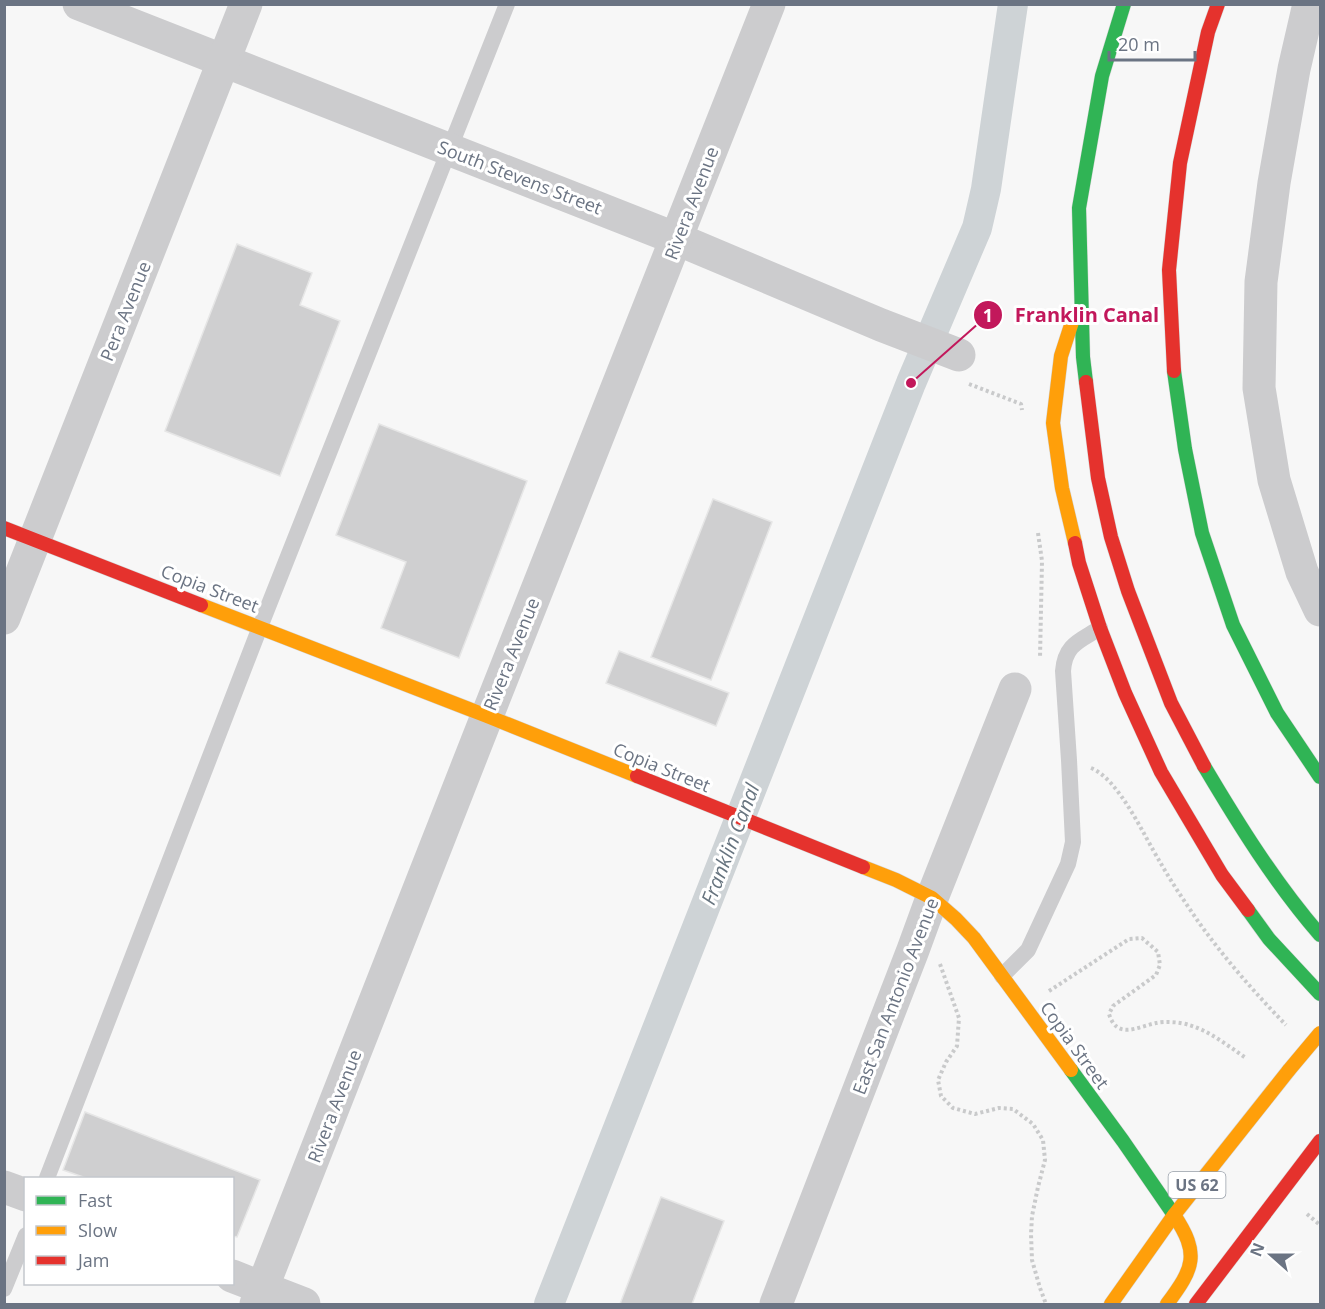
<svg xmlns="http://www.w3.org/2000/svg" width="1325" height="1309" viewBox="0 0 1325 1309" font-family="'Open Sans',sans-serif">
	<style>
		.lines { fill: none; stroke-linecap: round; stroke-linejoin: round }
		.canal { stroke: #ced3d6; stroke-width: 30 }
		.building { fill: #cfcfd0; stroke: #e6e6e6; stroke-width: 1.5 }
		.fast-casing { stroke: #d4d5d5; stroke-width: 15 }
		.slow-casing { stroke: #d4d5d5; stroke-width: 15 }
		.jam-casing { stroke: #d4d5d5; stroke-width: 15 }
		.path { stroke: #c9cacb; stroke-width: 4; stroke-dasharray: 3 3; stroke-linecap: butt }
		.lane { stroke: #ccccce; stroke-width: 16 }
		.street { stroke: #ccccce; stroke-width: 33 }
		.fast { stroke: #30b455; stroke-width: 14 }
		.slow { stroke: #ff9f0a; stroke-width: 14 }
		.jam { stroke: #e5322d; stroke-width: 14 }
		.slow-bridge-casing { stroke: #d4d5d6; stroke-width: 15; stroke-linecap: butt }
		.slow-bridge { stroke: #ff9f0a; stroke-width: 14 }
		.labels { text-anchor: middle; dominant-baseline: central; stroke-width: 6; stroke-linejoin: round; paint-order: stroke }
		.shield { fill: #fff; stroke: #979ea8; stroke-width: 1.5 }
		.shield-label { font-size: 16px; font-weight: bold; fill: #6b7483 }
		.street-label { font-size: 18px; fill: #6b7483; stroke: #fff }
		.water-label { font-size: 20px; font-style: italic; fill: #67747f; stroke: #fff }
		.leader { fill: none; stroke: #c2185b; stroke-width: 2 }
		.callout-dot { fill: #c2185b; stroke: #fff; stroke-width: 2 }
		.mark-label { font-size: 18px; text-anchor: middle; font-weight: bold; fill: #fff }
		.callout-label { font-size: 20px; text-anchor: middle; font-weight: bold; fill: #c2185b; stroke: #fff; stroke-width: 6; stroke-linejoin: round; paint-order: stroke }
	</style>
	<rect width="100%" height="100%" fill="#f7f7f7"/>
	<g class="lines">
		<!-- canal -->
		<path class="canal" d="M549 1304 911 383 977 228 986 189 1013 4"/>
	</g>
	<!-- building -->
	<g class="building">
		<path d="M237 244 312 273 300 305 340 321 280 476 165 431Z"/>
		<path d="M379 424 527 481 459 658 381 628 406 562 336 535Z"/>
		<path d="M713 499 772 522 711 680 651 657Z"/>
		<path d="M619 651 729 693 716 726 606 683Z"/>
		<path d="M85 1112 260 1180 237 1237 232 1236V1178H86L63 1170Z"/>
		<path d="M661 1197 724 1221 692 1304H620Z"/>
	</g>
	<g class="lines">
		<defs>
			<g id="fast">
				<path d="M1174 371 1185 449 1202 533 1233 625 1277 713 1320 777"/>
				<path d="M1086 382 1083 357 1079 208 1102 76 1124 4"/>
				<path d="M1204 766C1239 825 1275 883 1320 935"/>
				<path d="M1248 910 1269 939 1320 994"/>
				<path d="M1071 1070 1123 1141 1174 1215"/>
			</g>
			<g id="slow">
				<path d="M1073 319 1061 356 1053 423 1062 488 1075 543"/>
				<path d="M201 605 487 716 637 776"/>
				<path d="M863 867 896 880 932 898 956 919 974 938 1071 1070"/>
				<path d="M1111 1304 1174 1215 1289 1070"/>
				<path d="M1167 1304C1194 1268 1200 1254 1174 1215"/>
			</g>
			<g id="jam">
				<path d="M1174 371 1169 270 1180 163 1208 32 1218 4"/>
				<path d="M1086 382 1098 478 1111 537 1128 591 1171 703 1204 766"/>
				<path d="M4 528 201 605"/>
				<path d="M1075 543 1079 563 1100 628 1125 693 1161 772 1222 875 1248 910"/>
				<path d="M637 776 863 867"/>
				<path d="M1196 1304 1320 1141"/>
			</g>
		</defs>
		<!-- fast casing -->
		<use href="#fast" class="fast-casing"/>
		<!-- slow casing -->
		<use href="#slow" class="slow-casing"/>
		<!-- jam casing -->
		<use href="#jam" class="jam-casing"/>
		<!-- path -->
		<g class="path">
			<path d="M969 384 1021 404 1022 410"/>
			<path d="M1038 533 1042 561 1040 658"/>
			<path d="M1091 768C1119 779 1144 836 1160 862 1172 883 1186 904 1200 924 1226 960 1255 993 1286 1025"/>
			<path d="M940 964 959 1018 957 1046 946 1062 938 1080 941 1096 953 1108 975 1114 999 1108 1013 1109 1033 1124 1043 1140 1045 1160 1038 1187 1032 1216 1031 1234 1032 1260 1040 1288 1046 1304"/>
			<path d="M1049 991 1129 939 1142 938 1158 952 1160 965 1156 975 1113 1006 1109 1014C1117 1040 1137 1027 1156 1023 1165 1021 1180 1022 1189 1025 1210 1031 1228 1046 1246 1058"/>
			<path d="M1307 1214 1320 1225"/>
		</g>
		<!-- lane -->
		<g class="lane">
			<path d="M1002 976 1028 950 1068 864 1073 842 1069 760 1063 671C1065 644 1080 641 1100 628"/>
			<path d="M47 1178 260 627 507 4"/>
			<path d="M4 1289 26 1235"/>
		</g>
		<!-- street -->
		<g class="street">
			<path d="M79 4 677 239 881 325 959 355"/>
			<path d="M1309 4 1294 69 1274 183 1261 282 1259 388 1274 480 1302 572 1320 610"/>
			<path d="M4 618 246 4"/>
			<path d="M4 1187 26 1195"/>
			<path d="M232 1276 304 1304"/>
			<path d="M256 1304 487 716 769 4"/>
			<path d="M776 1304 913 950 932 898 1015 689"/>
		</g>
		<!-- fast -->
		<use href="#fast" class="fast"/>
		<!-- slow -->
		<use href="#slow" class="slow"/>
		<!-- jam -->
		<use href="#jam" class="jam"/>
		<defs>
			<path id="slow-bridge" d="M1289 1070 1320 1033"/>
		</defs>
		<!-- slow-bridge casing -->
		<use href="#slow-bridge" class="slow-bridge-casing"/>
		<!-- slow-bridge -->
		<use href="#slow-bridge" class="slow-bridge"/>
	</g>
	<g class="labels">
		<!-- shield labels -->
		<rect class="shield" x="1168.5" y="1172" width="57" height="26" rx="4.5"/>
		<g class="shield-label">
			<text x="1197" y="1185">US 62</text>
		</g>
		<!-- street labels -->
		<g class="street-label">
			<text transform="translate(520 177) rotate(21)">South Stevens Street</text>
			<text transform="translate(691 203) rotate(-69)">Rivera Avenue</text>
			<text transform="translate(125 311) rotate(-68)">Pera Avenue</text>
			<text transform="translate(210 588) rotate(21)">Copia Street</text>
			<text transform="translate(511 654) rotate(-68)">Rivera Avenue</text>
			<text transform="translate(662 767) rotate(22)">Copia Street</text>
			<text transform="translate(895 996) rotate(-69)">East San Antonio Avenue</text>
			<text transform="translate(1075 1045) rotate(54)">Copia Street</text>
			<text transform="translate(334 1106) rotate(-69)">Rivera Avenue</text>
		</g>
		<!-- water labels -->
		<g class="water-label">
			<text transform="translate(730 844) rotate(-69)">Franklin Canal</text>
		</g>
	</g>
	<!-- callouts -->
	<path class="leader" d="M911 383L988 315"/>
	<g class="callout-dot">
		<circle cx="911" cy="383" r="6"/>
		<circle cx="988" cy="315" r="15"/>
	</g>
	<g class="mark-label">
		<text x="988" y="322">1</text>
	</g>
	<g class="callout-label">
		<text x="1087" y="322">Franklin Canal</text>
	</g>
	<!-- border -->
	<rect width="1325" height="1309" fill="none" stroke="#6b7483" stroke-width="12"/>
	<!-- legend -->
	<rect x="24" y="1177" width="210" height="108" fill="#ffffff" stroke="#c4c7cd" stroke-width="1.5"/>
	<rect x="36" y="1196" width="30" height="9" fill="#30b455" stroke="#c4c7cd" stroke-width="1.5"/>
	<text x="78" y="1207" font-size="18" fill="#6b7483">Fast</text>
	<rect x="36" y="1226" width="30" height="9" fill="#ff9f0a" stroke="#c4c7cd" stroke-width="1.5"/>
	<text x="78" y="1237" font-size="18" fill="#6b7483">Slow</text>
	<rect x="36" y="1256" width="30" height="9" fill="#e5322d" stroke="#c4c7cd" stroke-width="1.5"/>
	<text x="78" y="1267" font-size="18" fill="#6b7483">Jam</text>
	<!-- north arrow -->
	<g transform="translate(1271 1255) rotate(291)" stroke="#ffffff" stroke-width="4.5" paint-order="stroke">
	<path d="M0-4.5L10 22L0 15L-10 22Z" fill="#6b7483"/>
	<text y="-9" font-size="16" font-weight="bold" text-anchor="middle" fill="#6b7483">N</text>
	</g>
	<!-- scale -->
	<path d="M1109 51v9h86v-9" fill="none" stroke="#6b7483" stroke-width="3"/>
	<text x="1118" y="51" font-size="18" fill="#6b7483" stroke="#ffffff" stroke-width="4.5" paint-order="stroke">20 m</text>
</svg>
